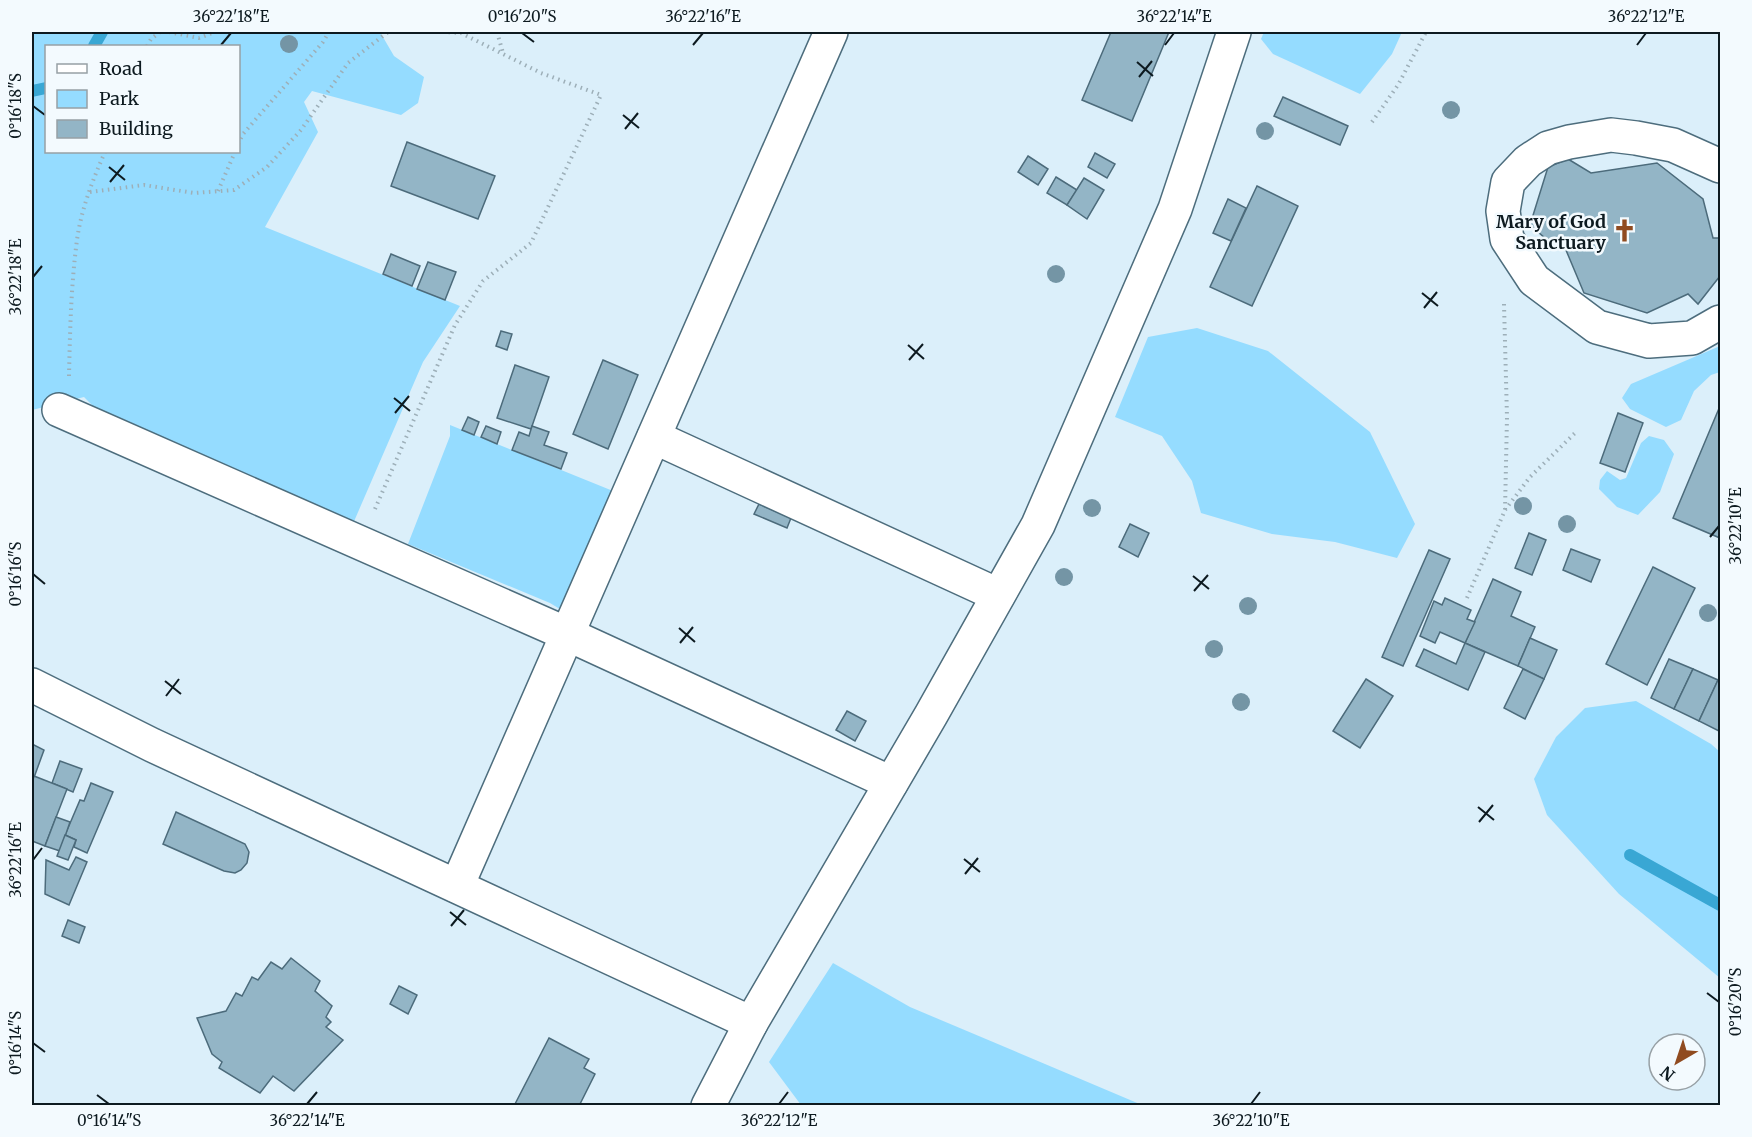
<svg xmlns="http://www.w3.org/2000/svg" width="1752" height="1137" viewBox="0 0 1752 1137" font-family="Merriweather,serif">
	<style>
		.green { fill: #95dcff; fill-rule: evenodd }
		.lines { fill: none; stroke-linecap: round; stroke-linejoin: round }
		.stream { stroke: #39a7d4; stroke-width: 12 }
		.building { fill: #93b5c6; stroke: #4c6b7b; stroke-width: 1.5 }
		.minor-casing { stroke: #4d6d7d; stroke-width: 36 }
		.path { stroke: #9dafb8; stroke-width: 4; stroke-dasharray: 1.5 4.5; stroke-linecap: butt }
		.minor { stroke: #fff; stroke-width: 33 }
		.tree { fill: #7495a5 }
		.ticks { fill: none; stroke: #0d1a20; stroke-width: 2 }
		.labels { text-anchor: middle; dominant-baseline: central; stroke-width: 5; stroke-linejoin: round; paint-order: stroke }
		.poi-label { font-size: 18px; font-weight: bold; fill: #0d1a20; stroke: #f3fafe; text-anchor: end }
		.neatline { fill: none; stroke: #0d1a20; stroke-width: 2 }
		.ticks-label { font-size: 15px; text-anchor: middle; fill: #0d1a20 }
	</style>
	<rect width="100%" height="100%" fill="#dbeffa"/>
	<!-- green -->
	<g class="green">
		<path d="M32 32H380L394 56 424 77 418 103 401 115 312 91 304 102 318 132 265 227 460 306 423 362 352 526 97 410 84 397 32 410ZM46 46H238V152H46Z"/>
		<path d="M1264 32H1402L1392 54 1360 94 1273 54 1261 39Z"/>
		<path d="M1197 328 1268 351 1370 432 1415 524 1397 558 1335 542 1272 534 1201 513 1192 481 1162 436 1115 417 1148 337Z"/>
		<path d="M1720 346V372L1711 375 1694 391 1681 420 1666 427 1630 409 1622 398 1631 384Z"/>
		<path d="M450 425 618 493 568 614 550 603 408 544 450 436Z"/>
		<path d="M1649 436 1664 440 1674 454 1660 492 1638 515 1617 507 1599 489 1600 480 1607 471 1620 480 1626 478 1641 443Z"/>
		<path d="M1636 701 1711 744 1720 752V978L1619 894 1547 815 1534 779 1556 737 1585 708Z"/>
		<path d="M833 963 910 1007 1142 1105H801L769 1062Z"/>
	</g>
	<g class="lines">
		<!-- stream -->
		<g class="stream">
			<path d="M94 46 102 32"/>
			<path d="M32 91 46 88"/>
			<path d="M1630 855 1720 905"/>
		</g>
	</g>
	<!-- building -->
	<g class="building">
		<path d="M1111 32H1169L1132 121 1082 100Z"/>
		<path d="M1283 97 1348 126 1340 145 1274 116Z"/>
		<path d="M407 142 495 176 478 219 391 186Z"/>
		<path d="M1095 153 1115 164 1107 178 1088 167Z"/>
		<path d="M1028 156 1048 169 1038 185 1018 172Z"/>
		<path d="M1568 159 1591 173 1657 163 1703 199 1713 238H1720V276L1698 304 1688 294 1647 313 1584 293 1563 243 1545 238 1530 225 1548 167Z"/>
		<path d="M1056 177 1077 190 1067 205 1047 193Z"/>
		<path d="M1084 178 1104 190 1087 219 1067 205Z"/>
		<path d="M1257 186 1298 206 1252 306 1210 287Z"/>
		<path d="M1228 199 1246 208 1231 241 1213 233Z"/>
		<path d="M391 254 420 266 412 286 383 274Z"/>
		<path d="M428 262 456 272 445 300 417 289Z"/>
		<path d="M501 331 512 334 507 350 496 346Z"/>
		<path d="M603 360 638 375 608 449 573 434Z"/>
		<path d="M515 365 549 377 531 429 497 418Z"/>
		<path d="M1720 406V538L1673 518Z"/>
		<path d="M1618 413 1643 423 1625 472 1600 463Z"/>
		<path d="M468 417 479 422 474 435 462 430Z"/>
		<path d="M486 426 501 432 497 444 481 437Z"/>
		<path d="M532 426 549 432 544 445 567 453 561 469 512 450 519 432 529 436Z"/>
		<path d="M759 504 791 518 787 528 754 514Z"/>
		<path d="M1130 524 1149 533 1138 557 1119 547Z"/>
		<path d="M1529 533 1546 540 1532 575 1515 568Z"/>
		<path d="M1571 549 1600 560 1591 582 1563 570Z"/>
		<path d="M1429 550 1450 559 1403 666 1382 657Z"/>
		<path d="M1653 567 1695 588 1647 685 1606 664Z"/>
		<path d="M1493 579 1521 592 1511 616 1535 627 1518 666 1465 643Z"/>
		<path d="M1445 598 1471 610 1467 619 1475 622 1465 643 1440 632 1435 643 1420 636 1434 601 1442 605Z"/>
		<path d="M1530 638 1557 650 1544 679 1518 666Z"/>
		<path d="M1465 643 1485 652 1468 690 1416 666 1424 649 1456 664Z"/>
		<path d="M1669 659 1693 669 1674 709 1651 698Z"/>
		<path d="M1523 669 1544 679 1525 719 1504 708Z"/>
		<path d="M1693 669 1718 680 1699 721 1674 709Z"/>
		<path d="M1366 679 1393 696 1360 748 1333 731Z"/>
		<path d="M1718 680 1720 682 1719 731 1699 721Z"/>
		<path d="M847 711 866 721 855 741 836 730Z"/>
		<path d="M32 744 44 750 32 783Z"/>
		<path d="M60 761 82 769 73 792 52 783Z"/>
		<path d="M34 776 67 789 45 846 32 841V783Z"/>
		<path d="M91 783 113 792 87 853 74 847 76 840 65 835 80 800 84 801Z"/>
		<path d="M176 812 245 844 249 852 247 863 241 870 235 873 224 871 163 844Z"/>
		<path d="M56 817 70 822 60 851 45 846Z"/>
		<path d="M65 835 76 840 68 860 57 856Z"/>
		<path d="M76 857 87 862 69 905 45 894 46 860 69 870Z"/>
		<path d="M68 920 85 927 79 943 62 936Z"/>
		<path d="M291 958 320 981 315 991 332 1006 326 1017 331 1022 326 1027 343 1040 294 1091 273 1076 260 1093 219 1068 222 1062 212 1054 197 1018 226 1011 236 993 242 996 252 977 258 980 271 962 282 969Z"/>
		<path d="M399 986 417 995 408 1014 390 1004Z"/>
		<path d="M549 1038 589 1059 584 1068 595 1074 579 1106H514Z"/>
	</g>
	<g class="lines">
		<defs>
			<g id="minor">
				<path d="M1720 166 1673 145 1636 138 1611 135 1569 142 1548 148 1528 161 1508 182 1503 211 1507 239 1534 280 1597 327 1649 341 1692 338 1720 322"/>
				<path d="M59 410 567 634 891 783"/>
				<path d="M654 437 998 595"/>
				<path d="M32 685 152 745 751 1023"/>
				<path d="M457 886 831 32"/>
				<path d="M708 1106 751 1023 931 715 1038 525 1175 209 1234 32"/>
			</g>
		</defs>
		<!-- minor casing -->
		<use href="#minor" class="minor-casing"/>
		<!-- path -->
		<g class="path">
			<path d="M169 32 199 38 215 32"/>
			<path d="M497 32 503 53"/>
			<path d="M147 46 151 39 160 32"/>
			<path d="M1372 122 1398 85 1426 32"/>
			<path d="M238 144 243 134 323 42 329 32"/>
			<path d="M218 191 235 152"/>
			<path d="M90 192 144 185 194 193 234 190 267 167 301 130 348 63 388 32"/>
			<path d="M1504 304 1507 417 1505 510"/>
			<path d="M69 376C70 330 71 285 77 240 81 210 93 179 105 152"/>
			<path d="M375 509 455 325 483 281 531 243 601 95 541 73 461 33 446 32"/>
			<path d="M1467 598 1505 510 1530 477 1575 433"/>
		</g>
		<!-- minor -->
		<use href="#minor" class="minor"/>
	</g>
	<!-- trees -->
	<g class="tree">
		<circle cx="289" cy="44" r="9"/>
		<circle cx="1451" cy="110" r="9"/>
		<circle cx="1265" cy="131" r="9"/>
		<circle cx="1056" cy="274" r="9"/>
		<circle cx="1523" cy="506" r="9"/>
		<circle cx="1092" cy="508" r="9"/>
		<circle cx="1567" cy="524" r="9"/>
		<circle cx="1064" cy="577" r="9"/>
		<circle cx="1248" cy="606" r="9"/>
		<circle cx="1708" cy="613" r="9"/>
		<circle cx="1214" cy="649" r="9"/>
		<circle cx="1241" cy="702" r="9"/>
	</g>
	<!-- ticks -->
	<path class="ticks" d="M522 33 534 42M221 45 231 33M693 45 703 33M1165 45 1174 33M1637 45 1646 33M1137 62 1153 76M1139 77 1152 61M33 106 45 115M623 115 639 128M625 129 638 113M109 167 125 180M110 182 124 165M33 277 42 266M1422 293 1438 306M1424 308 1437 292M908 345 924 359M909 360 923 344M394 398 410 411M395 413 409 396M1710 537 1719 526M33 574 45 584M1193 576 1209 589M1194 591 1208 575M679 628 695 642M680 643 693 627M165 681 181 694M166 696 179 679M1478 807 1494 820M1479 822 1493 805M964 859 980 872M33 860 42 848M965 874 978 858M450 912 466 925M451 926 464 910M1707 993 1719 1002M33 1043 45 1052M97 1095 109 1104M307 1104 317 1092M779 1104 788 1092M1251 1104 1260 1092"/>
	<!-- icons -->
	<defs>
		<symbol id="church-bare" viewBox="-9 -9 18 18"><path d="M-1.2-6h2.4v3.5h3.3v2.4h-3.3V6h-2.4V-.1h-3.3v-2.4h3.3Z" fill="#904b20" stroke="#f3fafe" stroke-width="2.5" paint-order="stroke"/></symbol>
	</defs>
	<g fill-rule="evenodd">
		<use href="#church-bare" x="1608" y="214" width="33" height="33"/>
	</g>
	<g class="labels">
		<!-- poi labels -->
		<g class="poi-label">
			<text x="1606" y="221">Mary of God<tspan x="1606" dy="21">Sanctuary</tspan></text>
		</g>
	</g>
	<!-- border -->
	<rect width="1752" height="1137" fill="none" stroke="#f3fafe" stroke-width="66"/>
	<!-- legend -->
	<rect x="45" y="45" width="195" height="108" fill="#f3fafe" stroke="#97a0a5" stroke-width="1.5"/>
	<rect x="57" y="64" width="30" height="9" fill="#ffffff" stroke="#97a0a5" stroke-width="1.5"/>
	<text x="99" y="75" font-size="18" fill="#0d1a20">Road</text>
	<rect x="57" y="90" width="30" height="18" fill="#95dcff" stroke="#97a0a5" stroke-width="1.5"/>
	<text x="99" y="105" font-size="18" fill="#0d1a20">Park</text>
	<rect x="57" y="120" width="30" height="18" fill="#93b5c6" stroke="#97a0a5" stroke-width="1.5"/>
	<text x="99" y="135" font-size="18" fill="#0d1a20">Building</text>
	<!-- north arrow -->
	<g transform="translate(1677 1062) rotate(219)"><circle r="28" fill="#f3fafe" stroke="#97a0a5" stroke-width="1.5"/>
	<path d="M0-4.5L10 22L0 15L-10 22Z" fill="#904b20"/>
	<text y="-9" font-size="16" font-weight="bold" text-anchor="middle" fill="#0d1a20">N</text>
	</g>
	<rect x="33" y="33" width="1686" height="1071" class="neatline"/>
	<g class="ticks-label">
		<text x="231" y="22">36°22'18"E</text>
		<text x="522" y="22">0°16'20"S</text>
		<text x="703" y="22">36°22'16"E</text>
		<text x="1174" y="22">36°22'14"E</text>
		<text x="1646" y="22">36°22'12"E</text>
		<text transform="translate(16 106) rotate(-90)" y="5">0°16'18"S</text>
		<text transform="translate(16 277) rotate(-90)" y="5">36°22'18"E</text>
		<text transform="translate(1736 526) rotate(-90)" y="5">36°22'10"E</text>
		<text transform="translate(16 574) rotate(-90)" y="5">0°16'16"S</text>
		<text transform="translate(16 860) rotate(-90)" y="5">36°22'16"E</text>
		<text transform="translate(1736 1002) rotate(-90)" y="5">0°16'20"S</text>
		<text transform="translate(16 1043) rotate(-90)" y="5">0°16'14"S</text>
		<text x="109" y="1126">0°16'14"S</text>
		<text x="307" y="1126">36°22'14"E</text>
		<text x="779" y="1126">36°22'12"E</text>
		<text x="1251" y="1126">36°22'10"E</text>
	</g>
</svg>
